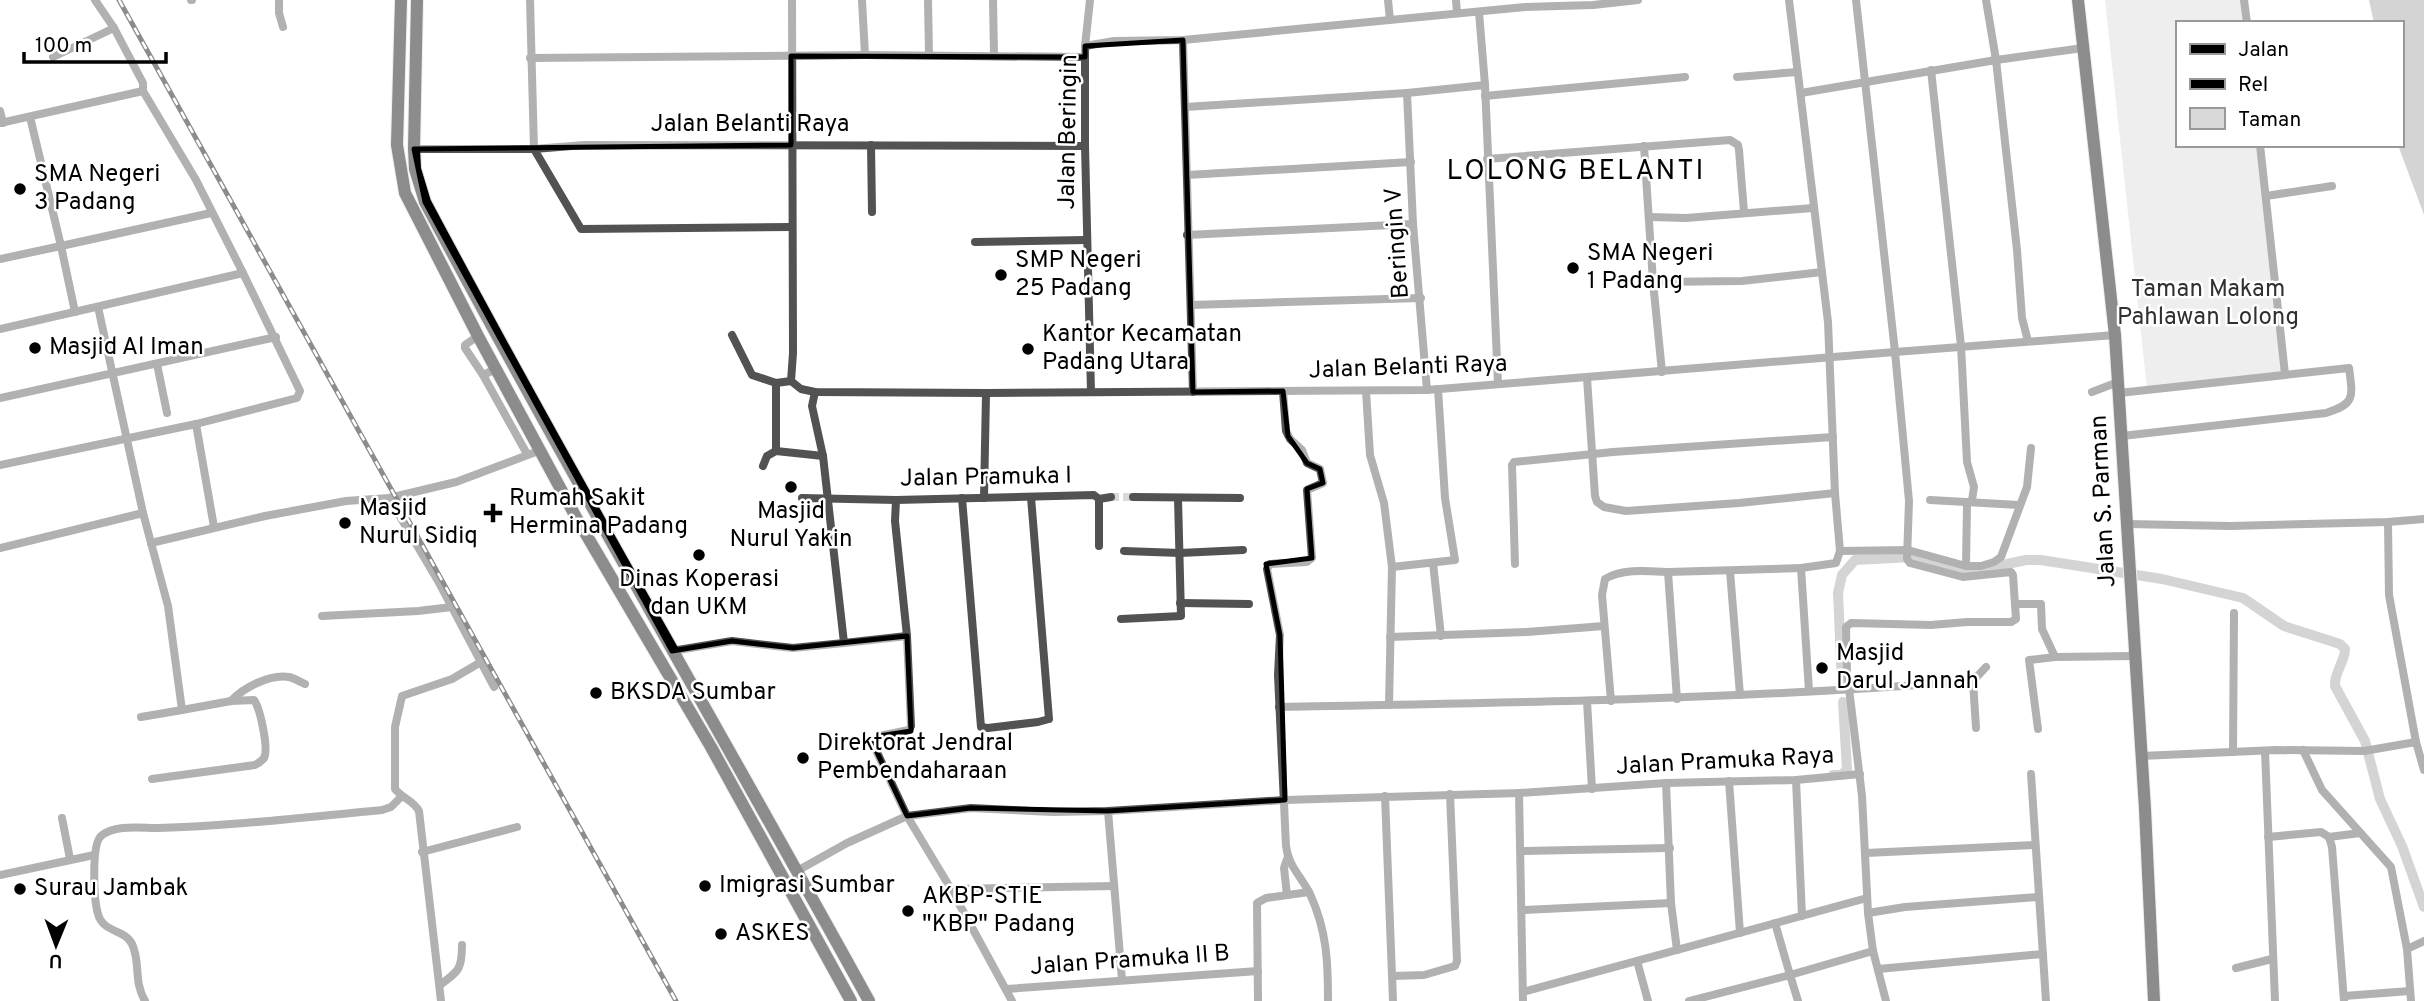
<svg xmlns="http://www.w3.org/2000/svg" width="2424" height="1001" viewBox="0 0 2424 1001" font-family="Overpass,sans-serif">
	<style>
		.green { fill: #d9d9d9 }
		.water { fill: #a0a0a0 }
		.lines { fill: none; stroke-linecap: round; stroke-linejoin: round }
		.canal { stroke: #a0a0a0; stroke-width: 10 }
		.street-tunnel { stroke: #d9d9d9; stroke-width: 8; stroke-dasharray: 8 4; stroke-linecap: butt }
		.primary-casing { stroke: #dbdbdb; stroke-width: 14 }
		.street { stroke: #525252; stroke-width: 8 }
		.primary { stroke: #000; stroke-width: 12 }
		.rail-casing { stroke: #000; stroke-width: 5 }
		.rail { stroke: #fff; stroke-width: 2.5; stroke-dasharray: 8; stroke-linecap: butt }
		.marked { fill: none; stroke: #000; stroke-width: 5; stroke-linejoin: round }
		.poi-dot { fill: #000; stroke: #fff; stroke-width: 2.5 }
		.labels { text-anchor: middle; dominant-baseline: central; stroke-width: 5; stroke-linejoin: round; paint-order: stroke }
		.street-label { font-size: 24px; fill: #000; stroke: #fff }
		.poi-label { font-size: 24px; fill: #000; stroke: #fff; text-anchor: start }
		.park-label { font-size: 24px; fill: #303030; stroke: #fff }
		.quarter-label { font-size: 28px; letter-spacing: 2px; fill: #000; stroke: #fff }
	</style>
	<rect width="100%" height="100%" fill="#fff"/>
	<!-- green -->
	<path class="green" d="M2105 0H2243L2246 23H2177V145H2259L2286 372 2147 389Z"/>
	<!-- water -->
	<path class="water" d="M2369 0H2424V215L2398 145H2401V23H2374Z"/>
	<g class="lines">
		<!-- canal -->
		<g class="canal">
			<path d="M1842 683 1838 593 1842 575 1855 560 1913 557 1970 572 2026 560H2041L2162 579 2243 598 2284 626 2340 644 2345 649C2345 662 2334 672 2335 686L2365 741 2380 799 2402 846 2424 907"/>
			<path d="M1833 775H1842L1847 769 1843 702"/>
		</g>
		<!-- street-tunnel -->
		<path class="street-tunnel" d="M1111 497H1133"/>
		<defs>
			<g id="primary">
				<path d="M401 0 397 145 405 193 478 336 577 519 711 747 851 1001"/>
				<path d="M417 0 414 149 415 169 425 202C568 471 722 734 869 1001"/>
				<path d="M2078 0 2115 335 2145 809 2154 1001"/>
			</g>
		</defs>
		<!-- primary casing -->
		<use href="#primary" class="primary-casing"/>
		<!-- street -->
		<g class="street">
			<path d="M191 0H192"/>
			<path d="M279 0V13L283 27"/>
			<path d="M530 0 534 149 581 229 792 227"/>
			<path d="M862 0 865 55"/>
			<path d="M928 0 929 55"/>
			<path d="M993 0 994 55"/>
			<path d="M1090 0 1085 46V146L1091 392"/>
			<path d="M1388 0 1390 20"/>
			<path d="M1456 0 1457 13"/>
			<path d="M1789 0 1828 322 1835 493 1840 551 1836 563 1801 568 1809 691"/>
			<path d="M1856 0 1895 352 2115 335"/>
			<path d="M1986 0 1996 60 2017 250 2022 318 2028 341"/>
			<path d="M2244 0 2247 23"/>
			<path d="M1479 12 1485 85 1498 384"/>
			<path d="M1183 40 1193 392"/>
			<path d="M1085 46 1114 41 1183 40 1525 7 1593 5 1638 0"/>
			<path d="M53 57 114 28"/>
			<path d="M530 58 865 55 1085 57"/>
			<path d="M1931 70 1961 346 1967 462 1974 487 1972 500 1967 504 1966 566"/>
			<path d="M1737 77 1797 72"/>
			<path d="M1407 93 1413 224 1427 390"/>
			<path d="M1801 93 1996 60 2083 48"/>
			<path d="M1485 96 1685 77"/>
			<path d="M1185 107 1407 93 1485 85"/>
			<path d="M0 111 3 123"/>
			<path d="M0 123 143 91"/>
			<path d="M871 145 872 212"/>
			<path d="M2260 145 2285 374"/>
			<path d="M1644 146 1653 282 1662 372"/>
			<path d="M414 149H534L584 145 1085 146"/>
			<path d="M1487 159 1730 140 1738 145 1739 150 1744 212"/>
			<path d="M1187 175 1411 162"/>
			<path d="M2266 196 2332 186"/>
			<path d="M1649 217 1686 218 1813 208"/>
			<path d="M1187 235 1413 224"/>
			<path d="M975 242 1086 240"/>
			<path d="M0 259 61 246 30 117"/>
			<path d="M1653 282 1742 281 1822 272"/>
			<path d="M1191 305 1421 298"/>
			<path d="M98 307 143 513 168 606 182 710 231 701 254 700C260 708 269 749 264 758 261 762 259 763 255 765L152 779"/>
			<path d="M75 312 61 246 211 213"/>
			<path d="M0 329 243 273 196 180 143 91V83L114 28 95 0"/>
			<path d="M732 335 752 375 776 383 791 381"/>
			<path d="M478 336 465 345V348L483 375 496 369"/>
			<path d="M157 364 167 413"/>
			<path d="M483 375 527 454"/>
			<path d="M1587 378 1595 496 1597 502 1604 507 1626 511 1739 503 1835 493"/>
			<path d="M791 381 801 389 815 392 986 393 1427 390 1895 352 1909 501 1907 559 1910 563 1963 577 2011 572 2013 575 2016 619 2011 622H1967L1931 625 1851 623 1846 627 1847 672 1862 796 1868 913 1873 951 1886 1001"/>
			<path d="M791 381 793 353 792 0"/>
			<path d="M1283 391 1286 431 1290 439 1302 450 1307 463 1320 469 1323 483 1307 490 1312 558 1307 562 1270 564 1267 569 1280 635 1278 675 1286 846C1288 866 1302 877 1310 894 1327 931 1328 962 1328 1001"/>
			<path d="M1366 391 1370 455 1384 503 1392 567 1389 705"/>
			<path d="M815 392 812 406 823 456"/>
			<path d="M2092 392 2118 382"/>
			<path d="M2119 393 2349 368C2353 398 2355 404 2326 413L2122 436"/>
			<path d="M0 398 276 337"/>
			<path d="M196 424 214 527"/>
			<path d="M0 465 196 424 297 398 300 391 243 273"/>
			<path d="M763 466 767 456 776 451V383"/>
			<path d="M1133 497 1240 498"/>
			<path d="M389 498 438 581 494 687"/>
			<path d="M802 498 896 500 1094 495 1099 499V546"/>
			<path d="M962 498 981 727 988 728 1038 722 1049 719 1031 497"/>
			<path d="M984 498 986 393"/>
			<path d="M1099 499 1111 497"/>
			<path d="M1930 500 2019 505"/>
			<path d="M2388 522 2389 595 2416 742 2424 770"/>
			<path d="M2127 524 2231 526 2388 522 2424 519"/>
			<path d="M151 543 265 516 346 501 389 498 456 482 541 450"/>
			<path d="M0 548 143 513"/>
			<path d="M1124 551 1180 553 1243 550"/>
			<path d="M1840 551 1908 550 1966 566H1981L1994 562 2001 557 2027 487 2031 448"/>
			<path d="M1433 563 1441 636"/>
			<path d="M1515 564 1512 465 1514 462 1613 452 1833 437"/>
			<path d="M1392 567 1455 560 1445 498 1438 389"/>
			<path d="M1730 571 1740 695"/>
			<path d="M1180 603 1249 604"/>
			<path d="M2016 604H2041L2042 629 2055 657 2134 656"/>
			<path d="M322 616 418 611 452 607"/>
			<path d="M1121 619 1181 616 1178 498"/>
			<path d="M1390 637 1527 632 1604 626"/>
			<path d="M844 643 907 636"/>
			<path d="M672 651 732 641 793 648 844 643 823 456 776 451"/>
			<path d="M1973 681 1976 728"/>
			<path d="M1677 699 1668 572 1801 568"/>
			<path d="M231 701C243 688 269 674 289 677 294 678 300 682 305 684"/>
			<path d="M1587 701 1592 789"/>
			<path d="M1611 701 1602 595 1605 579C1622 568 1649 571 1668 572"/>
			<path d="M1279 707C1511 703 1742 699 1973 681L1986 667"/>
			<path d="M141 717 182 710"/>
			<path d="M2038 729 2029 660 2055 657"/>
			<path d="M2303 750 2322 790 2391 867 2407 949 2411 1001"/>
			<path d="M2265 751 2275 1001"/>
			<path d="M2233 752 2234 613"/>
			<path d="M2141 756 2276 750 2364 751 2416 742"/>
			<path d="M2031 774 2046 1001"/>
			<path d="M1796 780 1802 916"/>
			<path d="M1729 781 1740 933"/>
			<path d="M1666 783 1671 903 1677 950"/>
			<path d="M1519 793 1523 1001"/>
			<path d="M1385 796 1393 1001"/>
			<path d="M1108 811 1122 980"/>
			<path d="M62 818 70 859"/>
			<path d="M2268 837 2321 832 2329 837 2332 847 2344 1001"/>
			<path d="M2329 837 2360 833"/>
			<path d="M1521 851 1670 848"/>
			<path d="M422 852 517 827"/>
			<path d="M1866 853 2035 845"/>
			<path d="M797 871 847 843 907 816 873 744 879 736 909 730 911 726 907 636 895 521 896 500"/>
			<path d="M0 875 94 855"/>
			<path d="M951 889 1114 886"/>
			<path d="M1287 895 1284 868 1287 859"/>
			<path d="M1523 910 1671 903"/>
			<path d="M1868 913 1905 907 2038 897"/>
			<path d="M1775 923 1790 975 1873 951"/>
			<path d="M2407 949 2424 941"/>
			<path d="M1637 961 1648 1001"/>
			<path d="M2236 968 2272 959"/>
			<path d="M1878 969 2043 954"/>
			<path d="M1392 976 1424 975 1455 966 1457 961 1450 794"/>
			<path d="M440 985C459 971 462 969 462 945"/>
			<path d="M1006 989 1258 971"/>
			<path d="M1523 992 1867 898"/>
			<path d="M2344 996 2410 991"/>
			<path d="M145 1001C133 980 141 963 132 944 125 929 103 933 98 914 94 901 91 845 101 836 115 824 141 828 158 828 233 826 307 817 382 810L391 807 402 796"/>
			<path d="M441 1001 419 811C413 800 403 799 395 789V727L402 696 452 679 481 662"/>
			<path d="M1012 1001 951 889 907 816 971 808 1052 812 1108 811 1285 800 1519 793 1666 783 1796 780 1860 774"/>
			<path d="M1258 1001 1257 903 1266 898 1309 892"/>
			<path d="M1689 1001 1790 975 1798 1001"/>
		</g>
		<!-- primary -->
		<use href="#primary" class="primary"/>
		<defs>
			<path id="rail" d="M119 0 676 1001"/>
		</defs>
		<!-- rail casing -->
		<use href="#rail" class="rail-casing"/>
		<!-- rail -->
		<use href="#rail" class="rail"/>
	</g>
	<!-- marked area -->
	<path d="M0 0H2424V1001H0ZM1183 40 1193 392 1283 391 1288 436 1307 463 1320 469 1323 483 1307 489 1312 558 1266 564 1280 635 1285 800 1108 811 971 808 907 816 873 744 879 736 911 731 907 636 793 648 732 641 672 651 425 202 414 149 791 145V56L1085 57V46Z" fill="#fff" fill-opacity=".55" fill-rule="evenodd"/>
	<path class="marked" d="M1183 40 1193 392 1283 391 1288 436 1307 463 1320 469 1323 483 1307 489 1312 558 1266 564 1280 635 1285 800 1108 811 971 808 907 816 873 744 879 736 911 731 907 636 793 648 732 641 672 651 425 202 414 149 791 145V56L1085 57V46Z"/>
	<!-- markers -->
	<g class="poi-dot">
		<circle cx="20" cy="189" r="7"/>
		<circle cx="1573" cy="268" r="7"/>
		<circle cx="1001" cy="275" r="7"/>
		<circle cx="35" cy="348" r="7"/>
		<circle cx="1028" cy="349" r="7"/>
		<circle cx="791" cy="487" r="7"/>
		<path d="M489.5 502.5h7v7h7v7h-7v7h-7v-7h-7v-7h7z"/>
		<circle cx="345" cy="523" r="7"/>
		<circle cx="699" cy="555" r="7"/>
		<circle cx="1822" cy="668" r="7"/>
		<circle cx="596" cy="693" r="7"/>
		<circle cx="803" cy="758" r="7"/>
		<circle cx="705" cy="886" r="7"/>
		<circle cx="20" cy="889" r="7"/>
		<circle cx="908" cy="911" r="7"/>
		<circle cx="721" cy="934" r="7"/>
	</g>
	<g class="labels">
		<!-- street labels -->
		<g class="street-label">
			<text x="750" y="125">Jalan Belanti Raya</text>
			<text transform="translate(1069 132) rotate(-89)">Jalan Beringin</text>
			<text transform="translate(1398 243) rotate(-94)">Beringin V</text>
			<text transform="translate(1408 368) rotate(-2)">Jalan Belanti Raya</text>
			<text transform="translate(986 478) rotate(-1)">Jalan Pramuka I</text>
			<text transform="translate(2104 501) rotate(-93)">Jalan S. Parman</text>
			<text transform="translate(1725 762) rotate(-3)">Jalan Pramuka Raya</text>
			<text transform="translate(1130 961) rotate(-4)">Jalan Pramuka II B</text>
		</g>
		<!-- poi labels -->
		<g class="poi-label">
			<text x="34" y="175">SMA Negeri<tspan x="34" dy="28">3 Padang</tspan></text>
			<text x="1587" y="254">SMA Negeri<tspan x="1587" dy="28">1 Padang</tspan></text>
			<text x="1015" y="261">SMP Negeri<tspan x="1015" dy="28">25 Padang</tspan></text>
			<text x="1042" y="335">Kantor Kecamatan<tspan x="1042" dy="28">Padang Utara</tspan></text>
			<text x="49" y="348">Masjid Al Iman</text>
			<text x="509" y="499">Rumah Sakit<tspan x="509" dy="28">Hermina Padang</tspan></text>
			<text x="359" y="509">Masjid<tspan x="359" dy="28">Nurul Sidiq</tspan></text>
			<text x="791" y="512" text-anchor="middle">Masjid<tspan x="791" dy="28">Nurul Yakin</tspan></text>
			<text x="699" y="580" text-anchor="middle">Dinas Koperasi<tspan x="699" dy="28">dan UKM</tspan></text>
			<text x="1836" y="654">Masjid<tspan x="1836" dy="28">Darul Jannah</tspan></text>
			<text x="610" y="693">BKSDA Sumbar</text>
			<text x="817" y="744">Direktorat Jendral<tspan x="817" dy="28">Pembendaharaan</tspan></text>
			<text x="719" y="886">Imigrasi Sumbar</text>
			<text x="34" y="889">Surau Jambak</text>
			<text x="922" y="897">AKBP-STIE<tspan x="922" dy="28">"KBP" Padang</tspan></text>
			<text x="735" y="934">ASKES</text>
		</g>
		<!-- park labels -->
		<g class="park-label">
			<text x="2208" y="290">Taman Makam<tspan x="2208" dy="28">Pahlawan Lolong</tspan></text>
		</g>
		<!-- quarter labels -->
		<g class="quarter-label">
			<text x="1576" y="172">LOLONG BELANTI</text>
		</g>
	</g>
	<!-- legend -->
	<rect x="2176" y="21" width="228" height="126" fill="#ffffff" stroke="#999999" stroke-width="2"/>
	<rect x="2190" y="44" width="35" height="10" fill="#000000" stroke="#999999" stroke-width="2"/>
	<text x="2238" y="56" font-size="21" fill="#000000">Jalan</text>
	<rect x="2190" y="79" width="35" height="10" fill="#000000" stroke="#999999" stroke-width="2"/>
	<text x="2238" y="91" font-size="21" fill="#000000">Rel</text>
	<rect x="2190" y="108" width="35" height="21" fill="#d9d9d9" stroke="#999999" stroke-width="2"/>
	<text x="2238" y="126" font-size="21" fill="#000000">Taman</text>
	<!-- north arrow -->
	<g transform="translate(56 945) rotate(181)" stroke="#ffffff" stroke-width="5" paint-order="stroke">
	<path d="M0-5L12 26L0 18L-12 26Z" fill="#000000"/>
	<text y="-10" font-size="19" font-weight="bold" text-anchor="middle" fill="#000000">U</text>
	</g>
	<!-- scale -->
	<path d="M24 52v10h142v-10" fill="none" stroke="#000000" stroke-width="3.5"/>
	<text x="35" y="52" font-size="21" fill="#000000" stroke="#ffffff" stroke-width="5" paint-order="stroke">100 m</text>
</svg>
